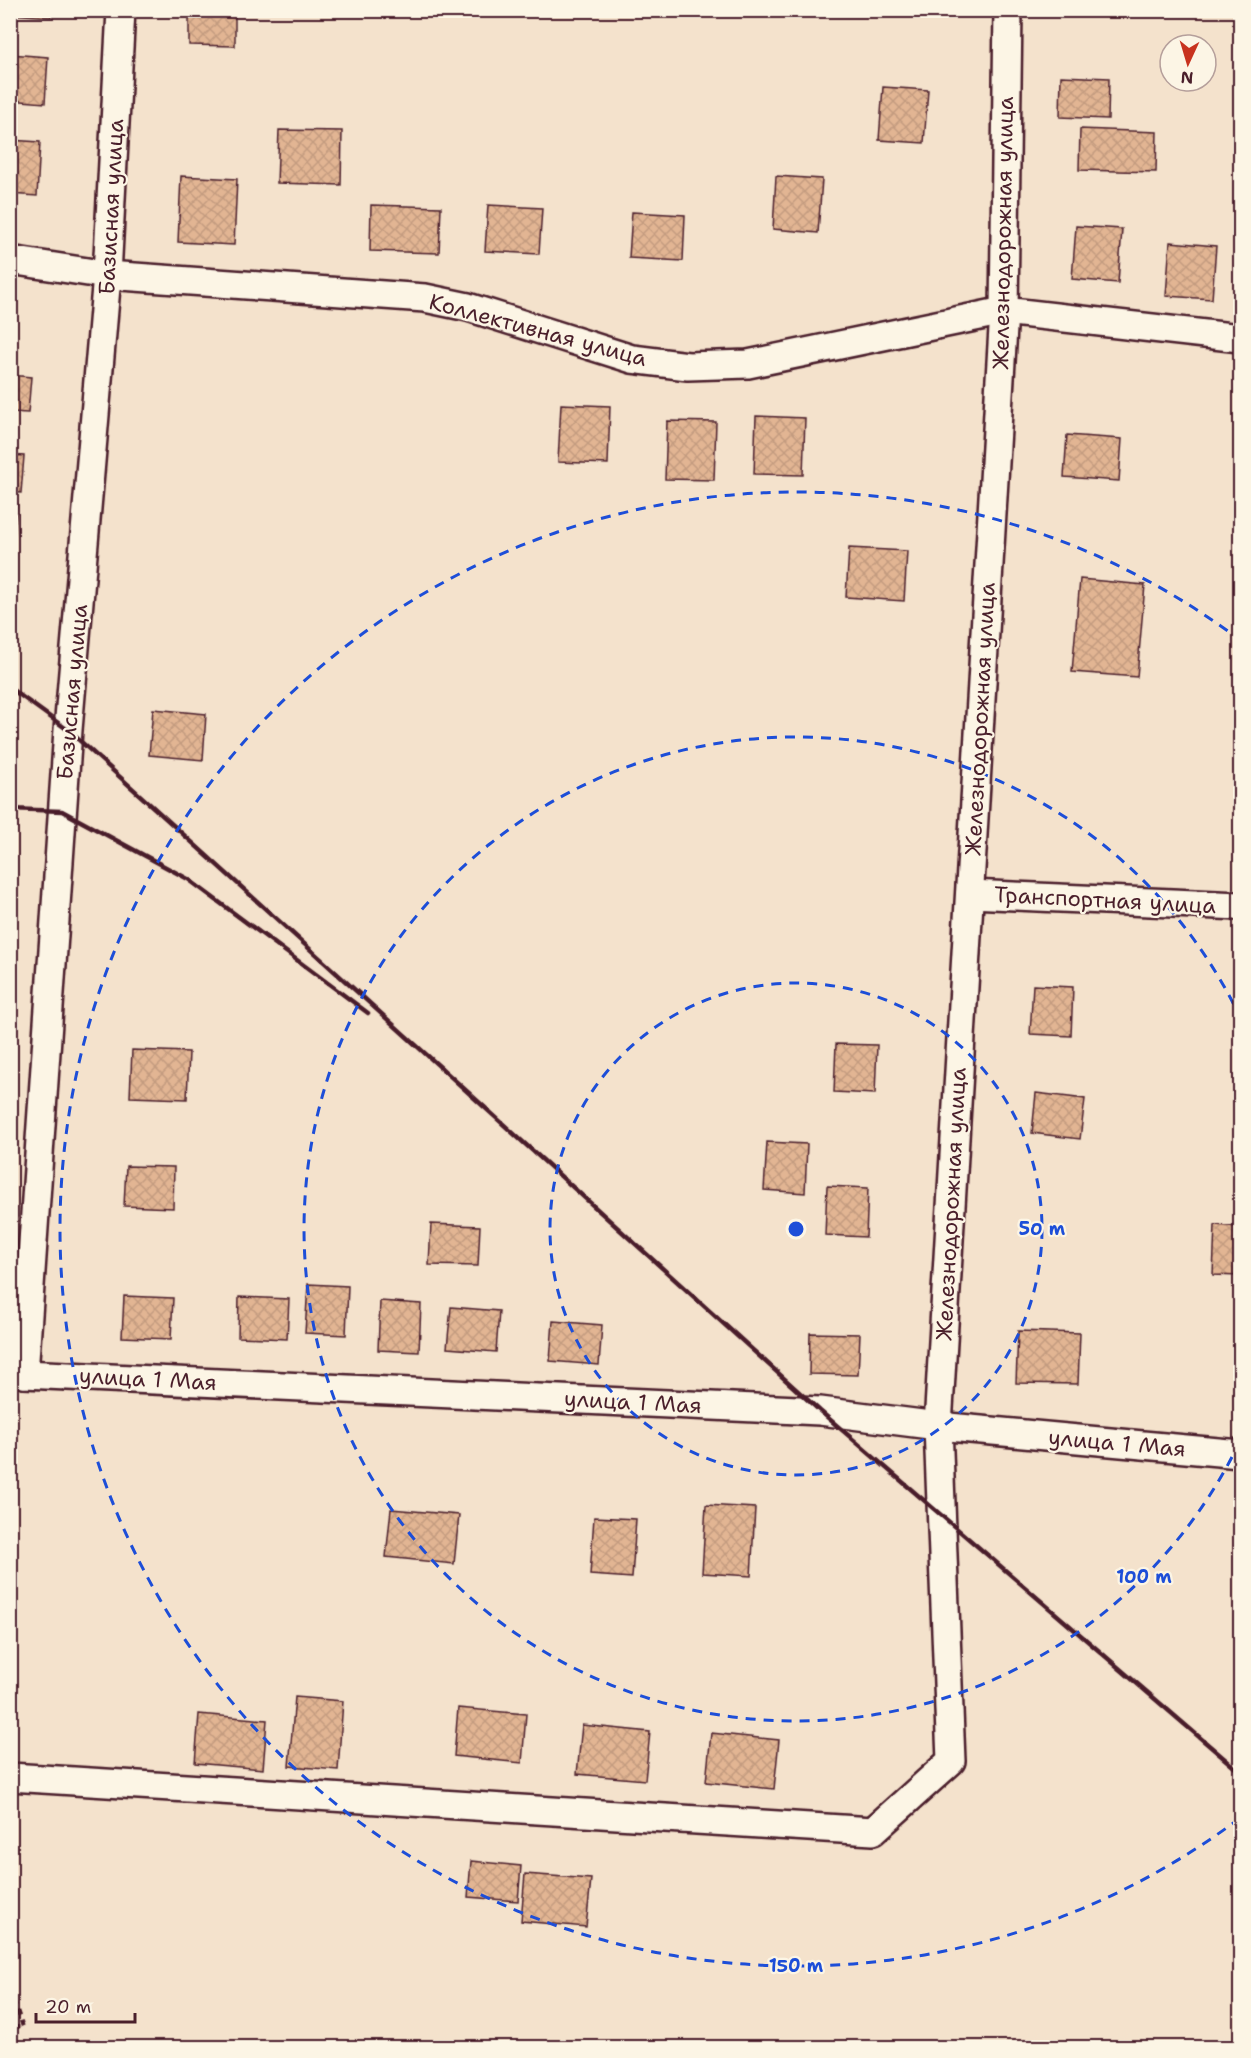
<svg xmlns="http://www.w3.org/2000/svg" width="1251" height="2058" viewBox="0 0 1251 2058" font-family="'Shantell Sans',sans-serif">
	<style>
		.building { fill: url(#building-cross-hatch); stroke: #4a1f2b; stroke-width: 1.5 }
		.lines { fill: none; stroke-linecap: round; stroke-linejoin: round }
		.street-casing { stroke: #4a1f2b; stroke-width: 32 }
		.path { stroke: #4a1f2b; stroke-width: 4; stroke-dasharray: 6 4.5; stroke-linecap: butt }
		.street { stroke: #fcf5e5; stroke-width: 27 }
		.rail { stroke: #4a1f2b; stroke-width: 4.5 }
		.ring { fill: none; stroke: #1d4ed8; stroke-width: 3; stroke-dasharray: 10 8 }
		.labels { text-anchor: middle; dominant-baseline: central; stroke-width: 4.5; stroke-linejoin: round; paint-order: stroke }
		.street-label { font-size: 22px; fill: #4a1f2b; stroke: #fcf5e5 }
		.centre { fill: #1d4ed8; stroke: #fcf5e5; stroke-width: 3 }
		.ring-label { font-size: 18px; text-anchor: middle; font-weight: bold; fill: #1d4ed8; stroke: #fcf5e5; stroke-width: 4.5; stroke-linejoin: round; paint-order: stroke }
	</style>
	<defs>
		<pattern id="building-cross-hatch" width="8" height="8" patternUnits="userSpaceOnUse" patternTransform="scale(1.5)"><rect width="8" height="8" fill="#e2b593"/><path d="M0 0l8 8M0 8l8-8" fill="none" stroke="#c39b7f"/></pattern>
	</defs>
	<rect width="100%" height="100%" fill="#f4e2cc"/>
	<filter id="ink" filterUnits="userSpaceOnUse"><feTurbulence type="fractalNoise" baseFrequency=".0167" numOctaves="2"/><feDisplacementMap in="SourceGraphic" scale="12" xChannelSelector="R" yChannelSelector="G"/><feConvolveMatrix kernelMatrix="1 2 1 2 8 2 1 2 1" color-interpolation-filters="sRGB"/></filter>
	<g filter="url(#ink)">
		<!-- building -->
		<g class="building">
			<path d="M10 10H51V17L10 14Z"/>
			<path d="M189 10H235V46L189 45Z"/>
			<path d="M10 54 48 57 45 103 10 100Z"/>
			<path d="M1061 76 1109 78 1108 119 1060 117Z"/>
			<path d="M883 87 928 90 924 143 879 140Z"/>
			<path d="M1080 129 1157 132 1156 172 1079 170Z"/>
			<path d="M279 130 342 131 341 185 277 183Z"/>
			<path d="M10 140 40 142 37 196 10 194Z"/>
			<path d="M181 176 237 179 234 245 178 242Z"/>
			<path d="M776 176 822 179 818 233 773 229Z"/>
			<path d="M371 205 441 207 439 253 370 251Z"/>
			<path d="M488 205 542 208 539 254 485 251Z"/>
			<path d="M632 212 685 215 683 261 629 258Z"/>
			<path d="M1076 226 1122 229 1118 283 1072 279Z"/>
			<path d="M1170 242 1216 246 1212 299 1166 296Z"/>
			<path d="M10 375 31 377 28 413 10 412Z"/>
			<path d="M561 404 610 406 608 464 558 462Z"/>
			<path d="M756 416 805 418 803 475 754 474Z"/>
			<path d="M667 421 716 422 714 480 665 479Z"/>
			<path d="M1067 435 1122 439 1119 481 1064 477Z"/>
			<path d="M10 455 24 456 21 493 10 492Z"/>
			<path d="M10 502 17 503 14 539H10Z"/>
			<path d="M849 548 907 551 904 601 846 597Z"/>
			<path d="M1080 579 1145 585 1137 677 1072 672Z"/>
			<path d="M153 709 206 714 203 760 149 755Z"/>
			<path d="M1033 985 1073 987 1071 1036 1030 1034Z"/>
			<path d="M836 1044 877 1045 875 1094 834 1092Z"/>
			<path d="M132 1050 189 1052 187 1099 130 1097Z"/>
			<path d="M1036 1093 1085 1099 1080 1139 1032 1133Z"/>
			<path d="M767 1142 807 1144 805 1193 764 1190Z"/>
			<path d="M126 1166 174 1167 173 1208 124 1206Z"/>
			<path d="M827 1186 868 1188 866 1237 825 1235Z"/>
			<path d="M431 1224 480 1226 478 1266 429 1265Z"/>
			<path d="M1215 1225 1240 1227V1276L1213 1275Z"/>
			<path d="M308 1284 348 1286 346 1335 305 1333Z"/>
			<path d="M124 1296 173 1298 171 1339 122 1337Z"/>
			<path d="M239 1297 289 1299 287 1339 238 1337Z"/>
			<path d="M380 1301 421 1304 419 1352 378 1350Z"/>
			<path d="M451 1307 499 1311 496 1352 447 1348Z"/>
			<path d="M553 1321 602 1325 599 1365 550 1361Z"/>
			<path d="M1018 1331 1080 1333 1078 1384 1016 1383Z"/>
			<path d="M810 1333 860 1334 858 1375 809 1374Z"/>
			<path d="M706 1505 755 1508 751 1576 702 1573Z"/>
			<path d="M391 1509 459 1515 454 1564 386 1557Z"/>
			<path d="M594 1517 636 1519 632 1578 590 1575Z"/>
			<path d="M295 1697 343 1701 338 1770 289 1766Z"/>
			<path d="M458 1708 526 1714 522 1763 454 1756Z"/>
			<path d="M199 1714 267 1720 263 1769 195 1763Z"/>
			<path d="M582 1725 650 1732 645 1780 577 1774Z"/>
			<path d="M711 1733 779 1740 774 1789 706 1782Z"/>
			<path d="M471 1861 521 1866 518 1901 468 1897Z"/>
			<path d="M525 1874 591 1879 586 1927 521 1921Z"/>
		</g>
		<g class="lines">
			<defs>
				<g id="street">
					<path d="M10 260 107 275 425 298 468 307 632 359 688 366 748 364 1004 311 1240 338"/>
					<path d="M970 894 1240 906"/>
					<path d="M24 1374 68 730 107 275 121 10"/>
					<path d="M24 1374 820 1411 938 1426 1240 1454"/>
					<path d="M10 1777 873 1831 951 1761 938 1426 1004 311 1008 10"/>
				</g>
			</defs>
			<!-- street casing -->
			<use href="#street" class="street-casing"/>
			<!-- path -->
			<path class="path" d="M10 1991 23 2027H10"/>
			<!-- street -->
			<use href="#street" class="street"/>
			<!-- rail -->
			<g class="rail">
				<path d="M10 688 68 730 820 1411 1240 1772"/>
				<path d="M10 809 62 811 188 879 368 1013"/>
			</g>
		</g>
	</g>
	<!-- distance rings -->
	<g class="ring">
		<circle cx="796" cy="1229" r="246"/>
		<path d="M1240 1441A492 492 0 1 1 1240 1017"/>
		<path d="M1240 1818A737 737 0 1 1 1240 640"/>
	</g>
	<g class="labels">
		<!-- street labels -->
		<g class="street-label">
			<text transform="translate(111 207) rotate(-87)">Базисная улица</text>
			<text transform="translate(1003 233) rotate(-89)">Железнодорожная улица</text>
			<text transform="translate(538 330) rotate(15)">Коллективная улица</text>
			<text transform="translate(72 692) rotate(-85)">Базисная улица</text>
			<text transform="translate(980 719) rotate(-87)">Железнодорожная улица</text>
			<text transform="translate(1105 900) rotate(3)">Транспортная улица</text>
			<text transform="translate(951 1204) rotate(-87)">Железнодорожная улица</text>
			<text transform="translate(148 1379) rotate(3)">улица 1 Мая</text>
			<text transform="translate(633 1402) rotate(3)">улица 1 Мая</text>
			<text transform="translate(1117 1443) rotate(5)">улица 1 Мая</text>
		</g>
	</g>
	<circle cx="796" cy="1229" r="9" class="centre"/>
	<g class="ring-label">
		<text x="1042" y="1235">50 m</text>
		<text x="1144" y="1583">100 m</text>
		<text x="796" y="1972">150 m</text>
	</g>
	<!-- margin -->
	<rect width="1251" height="2058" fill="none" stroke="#fcf5e5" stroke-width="36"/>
	<rect x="18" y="18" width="1215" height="2022" fill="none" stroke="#4a1f2b" stroke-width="2" filter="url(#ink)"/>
	<!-- north arrow -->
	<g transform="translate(1188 63) rotate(184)"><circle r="28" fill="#fcf5e5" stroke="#b59f9b" stroke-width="1.5"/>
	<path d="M0-4.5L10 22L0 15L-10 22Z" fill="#c8321e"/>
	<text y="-9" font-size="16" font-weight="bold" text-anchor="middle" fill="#4a1f2b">N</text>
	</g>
	<!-- scale -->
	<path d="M36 2013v9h99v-9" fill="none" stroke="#4a1f2b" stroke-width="3"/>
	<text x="45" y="2013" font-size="18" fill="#4a1f2b" stroke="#fcf5e5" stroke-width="4.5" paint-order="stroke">20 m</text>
</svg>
